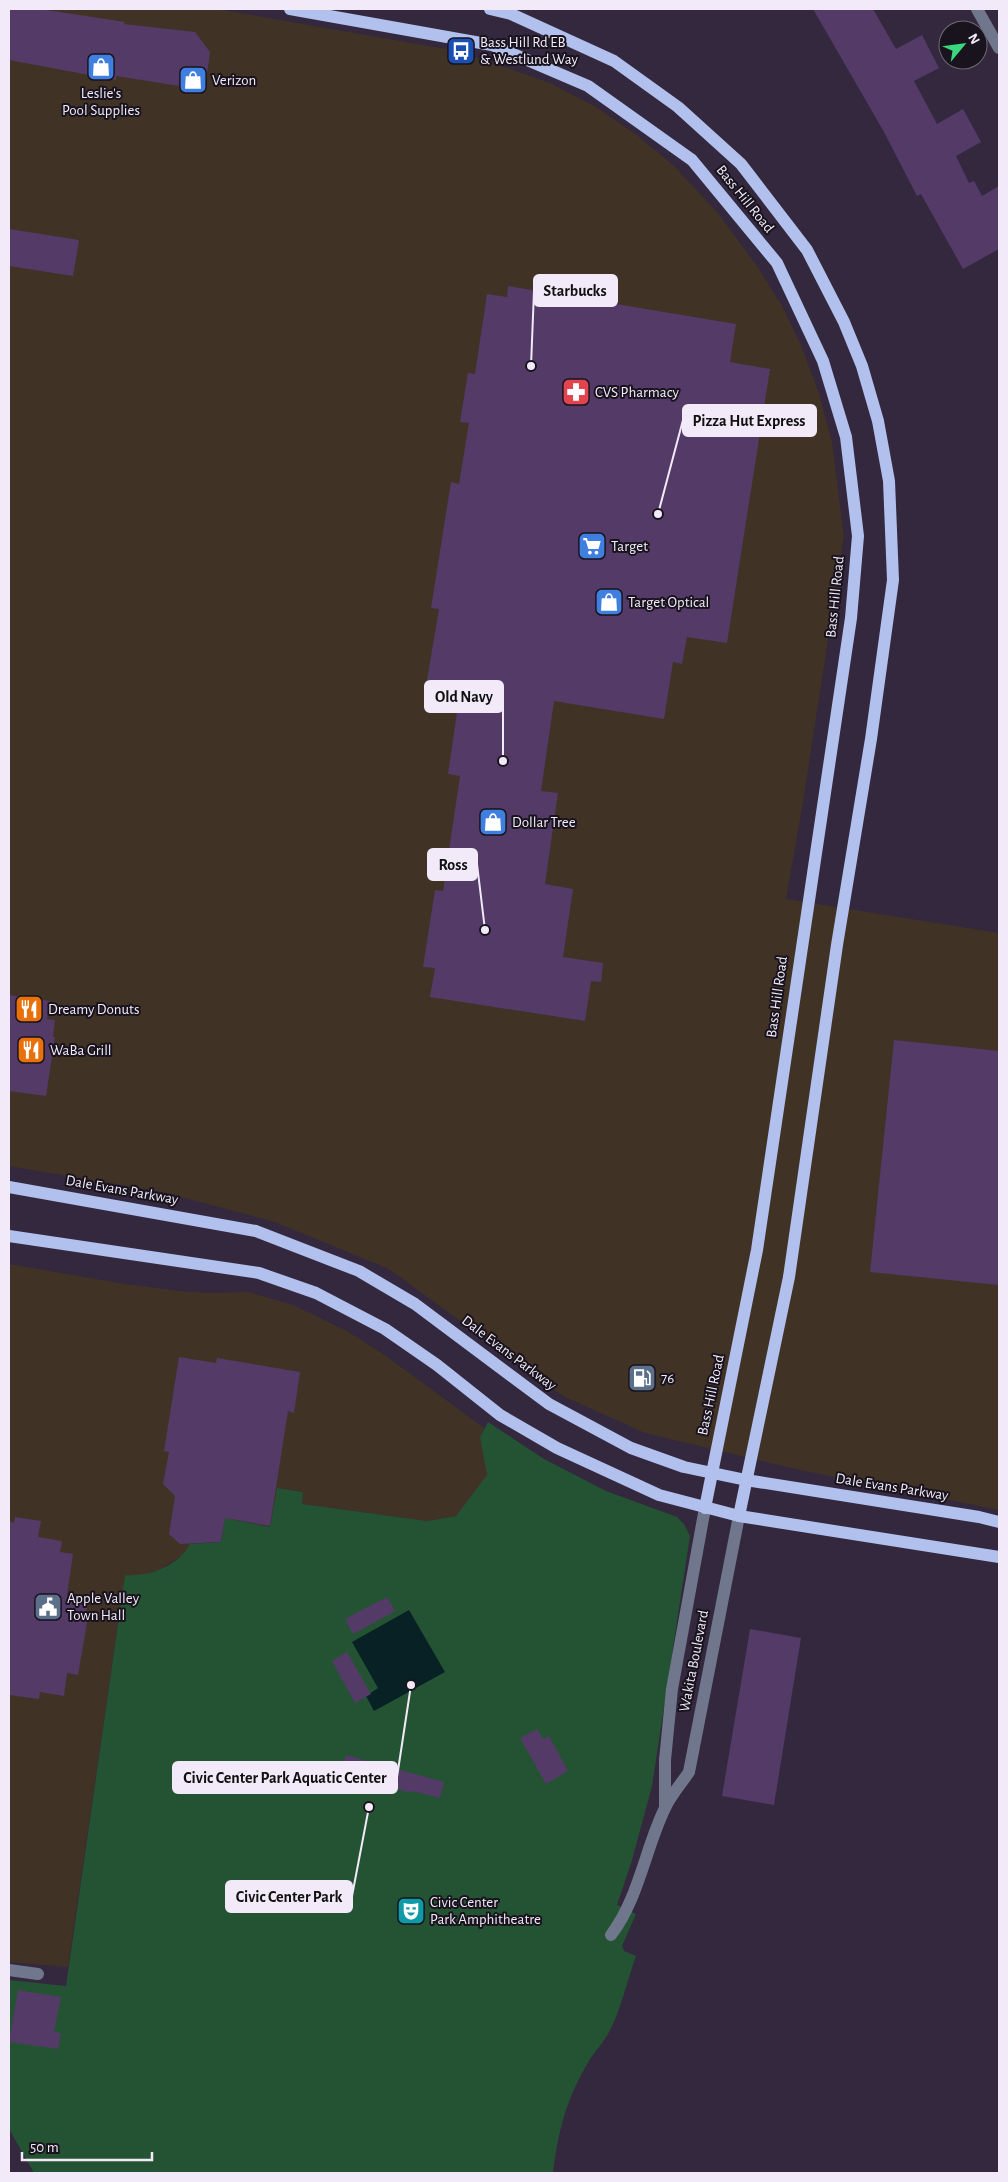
<svg xmlns="http://www.w3.org/2000/svg" width="1008" height="2182" viewBox="0 0 1008 2182" font-family="'Alegreya Sans',sans-serif">
	<style>
		.commercial { fill: #413226 }
		.green { fill: #245334 }
		.water { fill: #082125 }
		.building { fill: #533a67 }
		.lines { fill: none; stroke-linecap: round; stroke-linejoin: round }
		.minor { stroke: #70778d; stroke-width: 12 }
		.major { stroke: #b2c0ee; stroke-width: 12 }
		.labels { text-anchor: middle; dominant-baseline: central; stroke-width: 4; stroke-linejoin: round; paint-order: stroke }
		.poi-label { font-size: 15px; fill: #f2eaf8; stroke: #18131d; text-anchor: start }
		.street-label { font-size: 15px; fill: #f2eaf8; stroke: #18131d }
		.leader { fill: none; stroke: #f2eaf8; stroke-width: 2 }
		.callout-dot { fill: #f2eaf8; stroke: #18131d; stroke-width: 2 }
		.callout { fill: #f2eaf8; stroke: #f2eaf8; stroke-width: 2 }
		.callout-label { font-size: 16px; text-anchor: middle; font-weight: bold; fill: #111 }
	</style>
	<rect width="100%" height="100%" fill="#33283d"/>
	<!-- commercial -->
	<g class="commercial">
		<path d="M9 9H217L446 49 484 60 550 83 596 107 638 136 675 167 718 213 757 266 781 304 800 343 818 390 832 442 844 536 803 802 786 899 999 933V1510L800 1470 645 1433 563 1396 389 1269 272 1221 158 1191 9 1166Z"/>
		<path d="M9 1264 125 1284 179 1291 209 1293 248 1292 293 1305 347 1331 386 1356 484 1428 480 1437 488 1475 456 1516 427 1521 302 1504 303 1492 278 1488 270 1527 225 1518 221 1542 191 1544 181 1556 159 1570 141 1575H125L68 1967 9 1962Z"/>
	</g>
	<!-- green -->
	<path class="green" d="M488 1422 544 1459 606 1491 677 1517 684 1524 690 1536 652 1786 632 1860 617 1905 636 1914 622 1946 624 1951 636 1956C628 1978 620 2013 609 2032 604 2042 595 2051 589 2061 567 2097 558 2131 553 2173H34L9 2129V1980L66 1986 125 1575C149 1577 178 1566 190 1544L221 1542 225 1518 270 1527 277 1488 303 1492 302 1504 427 1521 456 1516 487 1475 480 1437Z"/>
	<!-- water -->
	<path class="water" d="M409 1610 445 1672 374 1711 366 1696 378 1688 352 1642Z"/>
	<!-- building -->
	<g class="building">
		<path d="M9 9H40L125 22 124 24 195 32 210 52 205 90 116 76V80L9 60Z"/>
		<path d="M813 9H873L896 49 922 35 939 68 914 81 937 124 963 109 981 142 956 156 969 183 974 181 982 196 999 186V249L963 269 921 194 917 196 884 132Z"/>
		<path d="M9 229 79 240 73 276 9 266Z"/>
		<path d="M508 286 736 324 730 362 770 369 727 643 687 637 682 664 673 662 664 719 554 701 541 791 558 793 545 884 573 889 563 957 603 963 601 982 591 981 585 1021 430 997 435 968 423 967 435 890 443 891 460 776 448 774 461 685 427 680 439 609 431 608 451 482 459 484 469 423 460 422 468 373 475 374 487 294 507 297Z"/>
		<path d="M9 995 50 1001 47 1019 55 1020 53 1037H55L46 1096 9 1091Z"/>
		<path d="M894 1040 999 1051V1285L870 1272Z"/>
		<path d="M179 1357 216 1363 217 1358 300 1372 294 1413 288 1411 270 1526 225 1518 221 1542 180 1544 169 1534 175 1496 163 1484 169 1452 164 1451Z"/>
		<path d="M15 1517 41 1521 38 1537 62 1541 60 1552 73 1554 67 1595 88 1598 86 1616 88 1617 78 1675 67 1673 64 1696 40 1692 39 1699 9 1695V1521L14 1523Z"/>
		<path d="M387 1597 395 1611 353 1634 345 1619Z"/>
		<path d="M750 1629 801 1638 774 1805 722 1796Z"/>
		<path d="M347 1652 371 1694 355 1703 332 1661Z"/>
		<path d="M537 1729 543 1739 549 1736 568 1771 546 1784 520 1738Z"/>
		<path d="M346 1755 444 1782 440 1798 412 1791 411 1793 341 1772Z"/>
		<path d="M18 1990 61 1997 54 2032 61 2033 58 2049 9 2042Z"/>
	</g>
	<g class="lines">
		<!-- minor -->
		<g class="minor">
			<path d="M977 9 999 48"/>
			<path d="M665 1807V1760L672 1689 705 1508"/>
			<path d="M611 1935C639 1898 645 1849 665 1808 671 1795 681 1784 689 1772L739 1516"/>
			<path d="M9 1970 38 1974"/>
		</g>
		<!-- major -->
		<g class="major">
			<path d="M290 9 492 45 588 86 692 160 777 263 823 361 846 437 858 536 851 618 757 1250 705 1508"/>
			<path d="M490 9 511 14 614 61 678 107 741 164 807 250 844 322 862 366 878 421 889 481 893 580 871 739 837 945 789 1277 739 1516"/>
			<path d="M9 1187 256 1231 359 1271 415 1304 549 1404 631 1448 684 1467 746 1480 979 1517 999 1522"/>
			<path d="M9 1236 259 1273 316 1293 385 1329 437 1365 500 1415 557 1448 659 1495 739 1516 999 1557"/>
		</g>
	</g>
	<!-- icons -->
	<defs>
		<symbol id="bus-square" viewBox="-11 -11 22 22"><rect x="-9" y="-9" width="18" height="18" rx="4" fill="#1a4fb4" stroke="#18131d"/><path d="M-5-6H5V4H4V6H2V4H-2V6H-4V4H-5ZM-3.5-4V0h7V-4ZM-3.5 1.2v1.5H-2V1.2ZM2 1.2v1.5H3.5V1.2Z" fill="#fff"/></symbol>
		<symbol id="shop-square" viewBox="-11 -11 22 22"><rect x="-9" y="-9" width="18" height="18" rx="4" fill="#3f7fe0" stroke="#18131d"/><path d="M-5-2.5h2.3a2.7 3.5 0 0 1 5.4 0H5L5.5 6h-11ZM-1.5-2.5h3a1.5 2.3 0 0 0-3 0Z" fill="#fff"/></symbol>
		<symbol id="pharmacy-square" viewBox="-11 -11 22 22"><rect x="-9" y="-9" width="18" height="18" rx="4" fill="#e0444e" stroke="#18131d"/><path d="M-2-6h4v4h4v4h-4v4h-4v-4h-4v-4h4Z" fill="#fff"/></symbol>
		<symbol id="supermarket-square" viewBox="-11 -11 22 22"><rect x="-9" y="-9" width="18" height="18" rx="4" fill="#3f7fe0" stroke="#18131d"/><path d="M-6-5.5h2.5l.6 2H6L4.5 2H-2.5L-4.4-4H-6ZM-1.5 3.2a1.3 1.3 0 1 0 .1 0ZM3 3.2a1.3 1.3 0 1 0 .1 0Z" fill="#fff"/></symbol>
		<symbol id="restaurant-square" viewBox="-11 -11 22 22"><rect x="-9" y="-9" width="18" height="18" rx="4" fill="#e8710a" stroke="#18131d"/><path d="M-5-6h1v4h1v-4h1v4h1v-4h1v5L-1.5 .5V6h-2V.5L-5-1ZM5-6V6H3V1.5H1.5Q1.5-4 5-6Z" fill="#fff"/></symbol>
		<symbol id="fuel-square" viewBox="-11 -11 22 22"><rect x="-9" y="-9" width="18" height="18" rx="4" fill="#5c6f8a" stroke="#18131d"/><path d="M-5.5-6h7V0h2V4h1.3V-2.5L3-4.5l.8-.8L6-3V5H2.5V1h-1V6h-7ZM-4.2-4.7v3.2H.2V-4.7Z" fill="#fff"/></symbol>
		<symbol id="civic-square" viewBox="-11 -11 22 22"><rect x="-9" y="-9" width="18" height="18" rx="4" fill="#5c6f8a" stroke="#18131d"/><path d="M-.6-6.5H3V-4.5H.6V-3L4-1V1h2V6H-6V1h2V-1L-.6-3ZM-1.2 2.5V6h2.4V2.5Z" fill="#fff"/></symbol>
		<symbol id="theatre-square" viewBox="-11 -11 22 22"><rect x="-9" y="-9" width="18" height="18" rx="4" fill="#0f9aa8" stroke="#18131d"/><path d="M-5-5.5Q0-4 5-5.5V0Q5 5 0 6Q-5 5-5 0ZM-3.3-2.5H-1v1.5H-3.3ZM1-2.5H3.3v1.5H1ZM-2.8 1Q0 5.5 2.8 1Z" fill="#fff"/></symbol>
	</defs>
	<g fill-rule="evenodd">
		<use href="#bus-square" x="445" y="35" width="32" height="32"/>
		<use href="#shop-square" x="85" y="51" width="32" height="32"/>
		<use href="#shop-square" x="177" y="64" width="32" height="32"/>
		<use href="#pharmacy-square" x="560" y="376" width="32" height="32"/>
		<use href="#supermarket-square" x="576" y="530" width="32" height="32"/>
		<use href="#shop-square" x="593" y="586" width="32" height="32"/>
		<use href="#shop-square" x="477" y="806" width="32" height="32"/>
		<use href="#restaurant-square" x="13" y="993" width="32" height="32"/>
		<use href="#restaurant-square" x="15" y="1034" width="32" height="32"/>
		<use href="#fuel-square" x="626" y="1362" width="32" height="32"/>
		<use href="#civic-square" x="32" y="1591" width="32" height="32"/>
		<use href="#theatre-square" x="395" y="1895" width="32" height="32"/>
	</g>
	<g class="labels">
		<!-- poi labels -->
		<g class="poi-label">
			<text x="480" y="42">Bass Hill Rd EB<tspan x="480" dy="17">&amp; Westlund Way</tspan></text>
			<text x="212" y="80">Verizon</text>
			<text x="101" y="93" text-anchor="middle">Leslie's<tspan x="101" dy="17">Pool Supplies</tspan></text>
			<text x="595" y="392">CVS Pharmacy</text>
			<text x="611" y="546">Target</text>
			<text x="628" y="602">Target Optical</text>
			<text x="512" y="822">Dollar Tree</text>
			<text x="48" y="1009">Dreamy Donuts</text>
			<text x="50" y="1050">WaBa Grill</text>
			<text x="661" y="1378">76</text>
			<text x="67" y="1598">Apple Valley<tspan x="67" dy="17">Town Hall</tspan></text>
			<text x="430" y="1902">Civic Center<tspan x="430" dy="17">Park Amphitheatre</tspan></text>
		</g>
		<!-- street labels -->
		<g class="street-label">
			<text transform="translate(745 199) rotate(51)">Bass Hill Road</text>
			<text transform="translate(835 597) rotate(-84)">Bass Hill Road</text>
			<text transform="translate(777 997) rotate(-82)">Bass Hill Road</text>
			<text transform="translate(122 1190) rotate(10)">Dale Evans Parkway</text>
			<text transform="translate(509 1353) rotate(37)">Dale Evans Parkway</text>
			<text transform="translate(711 1395) rotate(-78)">Bass Hill Road</text>
			<text transform="translate(892 1487) rotate(9)">Dale Evans Parkway</text>
			<text transform="translate(694 1661) rotate(-79)">Wakita Boulevard</text>
		</g>
	</g>
	<!-- callouts -->
	<path class="leader" d="M531 366L534 291M658 514L683 420M503 761L503 696M485 930L477 864M411 1685L397 1777M369 1807L352 1896"/>
	<g class="callout-dot">
		<circle cx="531" cy="366" r="5"/>
		<circle cx="658" cy="514" r="5"/>
		<circle cx="503" cy="761" r="5"/>
		<circle cx="485" cy="930" r="5"/>
		<circle cx="411" cy="1685" r="5"/>
		<circle cx="369" cy="1807" r="5"/>
	</g>
	<g class="callout">
		<rect x="534" y="275" width="83" height="31" rx="5"/>
		<rect x="683" y="405" width="133" height="31" rx="5"/>
		<rect x="425" y="681" width="78" height="31" rx="5"/>
		<rect x="428" y="849" width="49" height="31" rx="5"/>
		<rect x="173" y="1762" width="224" height="31" rx="5"/>
		<rect x="226" y="1881" width="126" height="31" rx="5"/>
	</g>
	<g class="callout-label">
		<text x="575" y="296">Starbucks</text>
		<text x="749" y="426">Pizza Hut Express</text>
		<text x="464" y="702">Old Navy</text>
		<text x="453" y="870">Ross</text>
		<text x="285" y="1783">Civic Center Park Aquatic Center</text>
		<text x="289" y="1902">Civic Center Park</text>
	</g>
	<!-- border -->
	<rect width="1008" height="2182" fill="none" stroke="#f2eaf8" stroke-width="20"/>
	<!-- north arrow -->
	<g transform="translate(963 45) rotate(61)"><circle r="24" fill="#18131d" stroke="#6f6975"/>
	<path d="M0-4L9 19L0 12L-9 19Z" fill="#3bd77f"/>
	<text y="-8" font-size="14" font-weight="bold" text-anchor="middle" fill="#f2eaf8">N</text>
	</g>
	<!-- scale -->
	<path d="M22 2152v8h130v-8" fill="none" stroke="#f2eaf8" stroke-width="2.5"/>
	<text x="30" y="2152" font-size="15" fill="#f2eaf8" stroke="#18131d" stroke-width="4" paint-order="stroke">50 m</text>
</svg>
